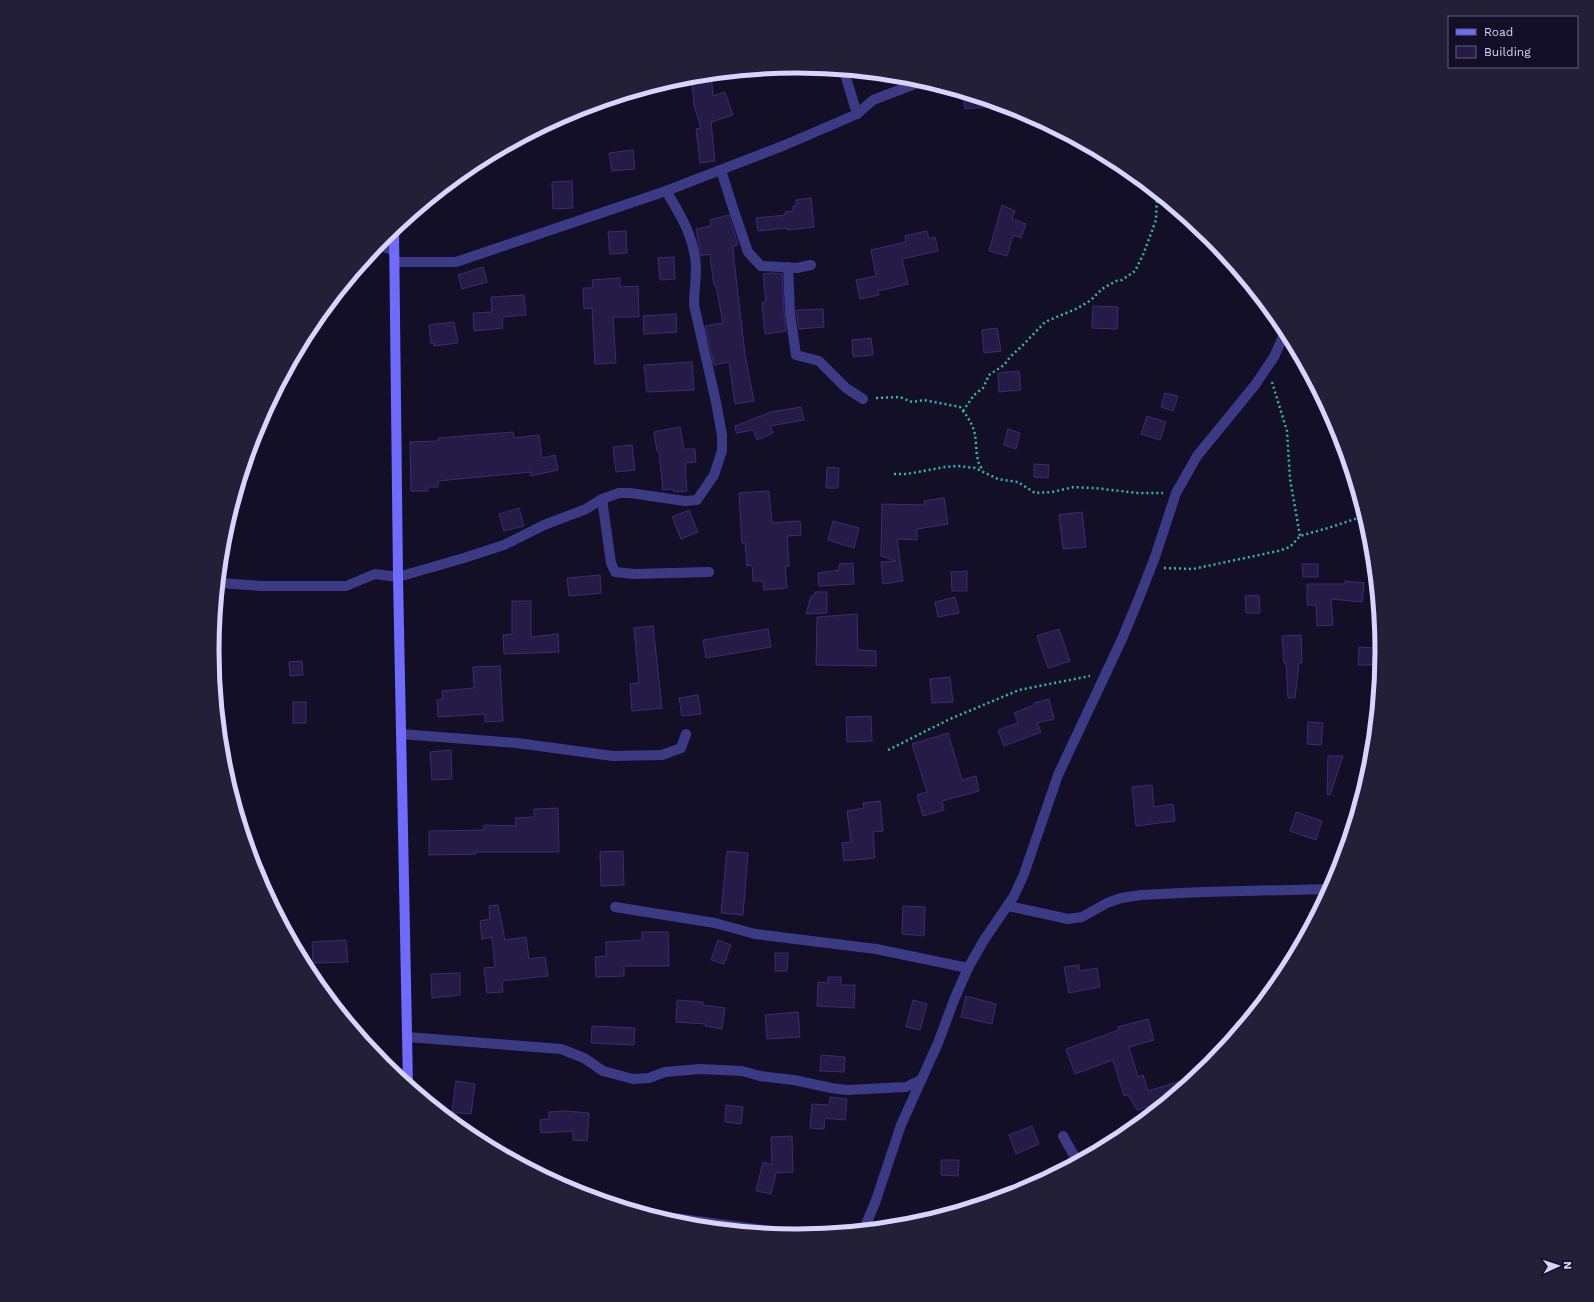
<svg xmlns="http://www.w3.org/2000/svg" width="1594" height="1302" viewBox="0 0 1594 1302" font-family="'Work Sans',sans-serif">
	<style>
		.building { fill: #241b47; stroke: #3b2d73 }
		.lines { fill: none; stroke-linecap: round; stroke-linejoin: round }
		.path { stroke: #2fb8b0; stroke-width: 2.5; stroke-dasharray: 2 3; stroke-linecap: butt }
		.street { stroke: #3d3a85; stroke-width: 10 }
		.secondary { stroke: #6f6bff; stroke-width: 10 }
		.rim { fill: none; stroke: #d9d4ff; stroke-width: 5 }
	</style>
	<rect width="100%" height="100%" fill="#130f26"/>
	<!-- building -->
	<g class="building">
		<path d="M711 74 713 96 725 92 733 115 711 122 715 161 700 163 696 129 701 128 693 102H694L691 76Z"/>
		<path d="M963 93 1002 105 965 109Z"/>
		<path d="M633 150 635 169 612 171 609 153Z"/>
		<path d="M572 181 573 208 553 209 552 182Z"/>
		<path d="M811 198 814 227 787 230V228L758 231 756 218 785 215V212L793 211V206H796V200Z"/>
		<path d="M1002 205 1015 211 1012 219 1026 224 1021 238 1013 235 1007 256 989 251Z"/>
		<path d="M729 215 738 245 733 246 734 260 745 355 754 401 735 404 729 362 714 365 705 326 723 323 716 286H714L710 254 701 256 696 229 711 226 710 220Z"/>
		<path d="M626 231 627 253 610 254 608 232Z"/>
		<path d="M927 231 929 239 935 237 938 251 902 259 908 284 878 291 879 295 860 299 856 280 876 276 871 250 906 242 905 236Z"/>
		<path d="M674 257 675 279 660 280 658 258Z"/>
		<path d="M483 267 487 282 462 289 458 275Z"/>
		<path d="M772 273 782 274 784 313 786 331 765 334 762 302H766L763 274Z"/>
		<path d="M620 278V287L638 286 639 317H613L616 363 595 364 592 308 584 309 583 288H593L592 280Z"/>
		<path d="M524 295 526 315 502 317 503 328 474 331 473 313 492 312 491 297Z"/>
		<path d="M1093 306 1118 307 1117 329 1092 328Z"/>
		<path d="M823 309 824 327 799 329 796 310Z"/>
		<path d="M676 314 677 332 644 334 643 316Z"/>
		<path d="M454 322 458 343 434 346V343L431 344 429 325Z"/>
		<path d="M997 328 1001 351 984 353 982 330Z"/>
		<path d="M871 338 873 355 853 357 852 340Z"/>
		<path d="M692 362 694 390 647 392 644 365Z"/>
		<path d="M1019 371 1021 390 999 392 998 373Z"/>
		<path d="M1165 393 1178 396 1173 411 1161 407Z"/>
		<path d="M801 407 804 420 770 426 773 433 757 440 753 430 736 433 735 426 771 412Z"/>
		<path d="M1147 416 1166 422 1160 440 1141 434Z"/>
		<path d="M680 427 684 449H695L696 462 685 463 687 491 674 492 673 489 663 490 659 451H657L654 432Z"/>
		<path d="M1008 429 1020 433 1016 449 1004 445Z"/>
		<path d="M513 432 514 438 539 435 542 458 555 455 558 470 531 476V472L438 481V487H428V491H411L410 442 439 441 438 438Z"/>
		<path d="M632 445 635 470 616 472 613 447Z"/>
		<path d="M1034 464 1049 465 1048 478 1034 477Z"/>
		<path d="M827 467 839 468 838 488H826Z"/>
		<path d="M769 491 772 523 800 521 801 535 787 536 789 566H785L787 588 764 590 763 581H753L752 565 747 566 745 543H742L739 493Z"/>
		<path d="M944 498 948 524 917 529V540L897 539 903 581 883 584 881 562 896 561 881 556 882 504 925 505 924 501Z"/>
		<path d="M519 508 524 526 504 531 499 514Z"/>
		<path d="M689 510 698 532 681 539 672 517Z"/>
		<path d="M1082 512 1086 547 1063 549 1059 515Z"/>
		<path d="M833 521 859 528 854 548 828 540Z"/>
		<path d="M853 563 854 584 819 586 818 573 839 570V564Z"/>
		<path d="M1302 564H1318V577H1303Z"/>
		<path d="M967 571V591H952L951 572Z"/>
		<path d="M600 575 601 593 569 596 567 578Z"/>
		<path d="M1345 581 1364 583 1362 602 1331 599 1333 625 1317 626 1316 605H1307V584H1345Z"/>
		<path d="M815 592H827V613L806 614 811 596H814Z"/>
		<path d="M1259 595 1260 613H1246L1245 596Z"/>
		<path d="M955 597 959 613 938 617 935 602Z"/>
		<path d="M512 601H531V637L558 634 559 652 504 654 503 635 512 634Z"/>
		<path d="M857 614 858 650 876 651V666L816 665 817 617Z"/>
		<path d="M653 626 662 708 632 711 630 684 639 683 634 628Z"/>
		<path d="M768 629 771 647 706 658 703 640Z"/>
		<path d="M1059 629 1070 661 1048 668 1037 636Z"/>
		<path d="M1301 635 1302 663H1299L1295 698H1288L1286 663H1284L1282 636Z"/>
		<path d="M1359 647 1375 648V665H1358Z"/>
		<path d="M302 661 303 675 290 676 289 662Z"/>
		<path d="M500 666 503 721 485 722V714L438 717 437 700 443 699 442 691 474 688 473 667Z"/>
		<path d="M950 677 953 702 932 703 930 679Z"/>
		<path d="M698 695 701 714 682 716 679 698Z"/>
		<path d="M1049 699 1054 719 1037 723 1041 732 1004 746 998 730 1018 723 1014 713 1034 705V703Z"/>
		<rect x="293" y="702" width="13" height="21"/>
		<path d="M871 716 872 741 847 742 846 717Z"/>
		<path d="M1308 722 1323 723 1321 745 1307 744Z"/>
		<path d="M948 733 962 780 976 776 979 791 942 801 944 810 923 816 917 795 927 792 912 744Z"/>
		<path d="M451 750 452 779 432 780 430 752Z"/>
		<path d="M1328 756H1343L1330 795 1327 794Z"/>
		<path d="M1152 785 1154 807 1173 804 1175 821 1136 826 1132 787Z"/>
		<path d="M880 801 883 831 873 832 875 858 844 861 842 843 851 842 847 811 864 808 863 803Z"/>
		<path d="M558 808 559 852H476V854L429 855V831L484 830V825L516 826 515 818 534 817V809Z"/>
		<path d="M1296 812 1322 821 1316 840 1290 831Z"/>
		<path d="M623 851 624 885 601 886 600 852Z"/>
		<path d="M727 851 748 853 743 915 721 913Z"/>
		<path d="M498 905 505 940 526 937 529 959 545 957 548 976 502 981 503 992 487 993 484 968 495 967 492 937 482 939 480 921 490 919 489 906Z"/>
		<path d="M903 906 925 907 924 936 902 934Z"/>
		<path d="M642 932H668L669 966H624V976L596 977 595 957 606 956V942L642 940Z"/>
		<path d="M346 940 348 962 313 963 312 942Z"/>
		<path d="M718 940 731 945 724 964 711 960Z"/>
		<path d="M775 953H788L787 971H775Z"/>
		<path d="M1079 965 1080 971 1097 968 1100 987 1069 993 1064 967Z"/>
		<path d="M460 973V995L432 998 431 974Z"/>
		<path d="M828 977H841V985H855L854 1008 817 1006 818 982 828 983Z"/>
		<path d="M966 996 996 1004 992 1024 961 1017Z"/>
		<path d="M677 1000 703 1002V1005L725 1008 722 1029 705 1026 706 1024 676 1022Z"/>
		<path d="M913 1000 927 1004 920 1030 906 1027Z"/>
		<path d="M798 1012 800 1037 767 1039 765 1015Z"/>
		<path d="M1148 1019 1154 1040 1129 1047 1138 1077 1143 1075 1148 1091 1197 1076 1166 1101 1137 1110 1128 1095 1124 1096 1113 1060 1075 1074 1066 1049 1119 1030 1118 1027Z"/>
		<path d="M592 1026 635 1028 634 1045 591 1043Z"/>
		<path d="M821 1055 845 1057 844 1072 820 1071Z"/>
		<path d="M456 1081 475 1084 471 1114 452 1112Z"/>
		<path d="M830 1097 847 1099 845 1120 825 1118 824 1129 810 1128 812 1104 829 1105Z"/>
		<path d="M726 1105 743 1107 741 1124 725 1122Z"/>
		<path d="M565 1111 589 1113 587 1141 573 1140V1131L541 1133 540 1120 549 1119V1112Z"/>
		<path d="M1032 1126 1039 1144 1016 1154 1009 1135Z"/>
		<path d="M792 1136 793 1172 776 1173 771 1194 756 1191 763 1162 772 1165 771 1137Z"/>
		<path d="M941 1160H959L958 1176 941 1175Z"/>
	</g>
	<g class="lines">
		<!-- path -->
		<g class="path">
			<path d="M1272 382 1287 431 1290 479 1300 536"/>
			<path d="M876 398 900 397 912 402 924 400 960 407C967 416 973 424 975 435 977 446 975 461 983 470"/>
			<path d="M963 411 974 395 983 388 989 375 1004 365 1010 357 1023 345 1045 322 1078 308 1091 300 1102 289 1116 281 1122 280 1135 271 1143 255 1156 220 1157 193"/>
			<path d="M894 474H907L945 467 958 466 975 468 998 479 1018 482 1035 493 1052 492 1074 487 1094 488 1138 493H1163"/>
			<path d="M1164 568 1193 569 1278 551 1290 547 1300 536 1328 528 1364 516"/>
			<path d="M888 750 950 719 1019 690 1090 676"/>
		</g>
		<!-- street -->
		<g class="street">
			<path d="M844 71 857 114"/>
			<path d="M721 170 732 205 748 252 761 266 797 268 811 265"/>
			<path d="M377 245 393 250"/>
			<path d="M395 262H456L666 191 785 145 857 114 873 100 923 81"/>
			<path d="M788 267 790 313 796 355 819 361 846 388 863 399"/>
			<path d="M602 499 611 563 615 572 634 574 709 572"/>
			<path d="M219 583 262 586H346L375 574 398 577 464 558 504 545 544 525 586 509 602 499 619 493H630L685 501 697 500 714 475 722 451V435L716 402 694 305C694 293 696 281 696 268 695 239 681 215 666 191"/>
			<path d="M401 734 517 743 613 756 662 755 681 748 686 734"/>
			<path d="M1008 906 1068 919 1082 917 1107 903 1121 898 1141 895 1203 892 1330 889"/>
			<path d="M615 907 715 923 755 934 876 949 968 968"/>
			<path d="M407 1037 561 1049 584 1058 603 1071 633 1079 649 1078 665 1072 700 1069 742 1071 760 1076 794 1080 831 1088 847 1090 906 1087 921 1080"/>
			<path d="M1063 1136 1077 1161"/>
			<path d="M652 1215 802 1235"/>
			<path d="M864 1229 875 1203 901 1125 938 1043 954 1000 968 968 984 940 1014 896 1024 874 1058 775 1122 639 1139 598 1155 557 1176 493 1197 456 1255 385 1274 357 1286 330"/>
		</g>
		<!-- secondary -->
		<path class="secondary" d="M394 229 398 577 408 1085"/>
	</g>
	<!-- crop -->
	<path d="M0 0H1594V1302H0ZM219 651a578 578 0 1 1 1156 0a578 578 0 1 1-1156 0Z" fill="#231f37" fill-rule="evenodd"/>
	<path class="rim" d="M219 651a578 578 0 1 1 1156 0a578 578 0 1 1-1156 0Z"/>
	<!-- legend -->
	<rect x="1448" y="16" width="130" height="52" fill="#130f26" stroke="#625e7d"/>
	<rect x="1456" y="29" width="20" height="6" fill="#6f6bff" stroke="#625e7d"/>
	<text x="1484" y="36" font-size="12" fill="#d9d4ff">Road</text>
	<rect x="1456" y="46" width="20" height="12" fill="#241b47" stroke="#625e7d"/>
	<text x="1484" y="56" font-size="12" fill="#d9d4ff">Building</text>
	<!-- north arrow -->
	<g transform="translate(1558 1266) rotate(87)" stroke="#130f26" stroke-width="3" paint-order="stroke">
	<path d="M0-3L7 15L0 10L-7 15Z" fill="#d9d4ff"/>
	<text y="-6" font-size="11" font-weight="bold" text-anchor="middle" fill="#d9d4ff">N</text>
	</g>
</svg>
